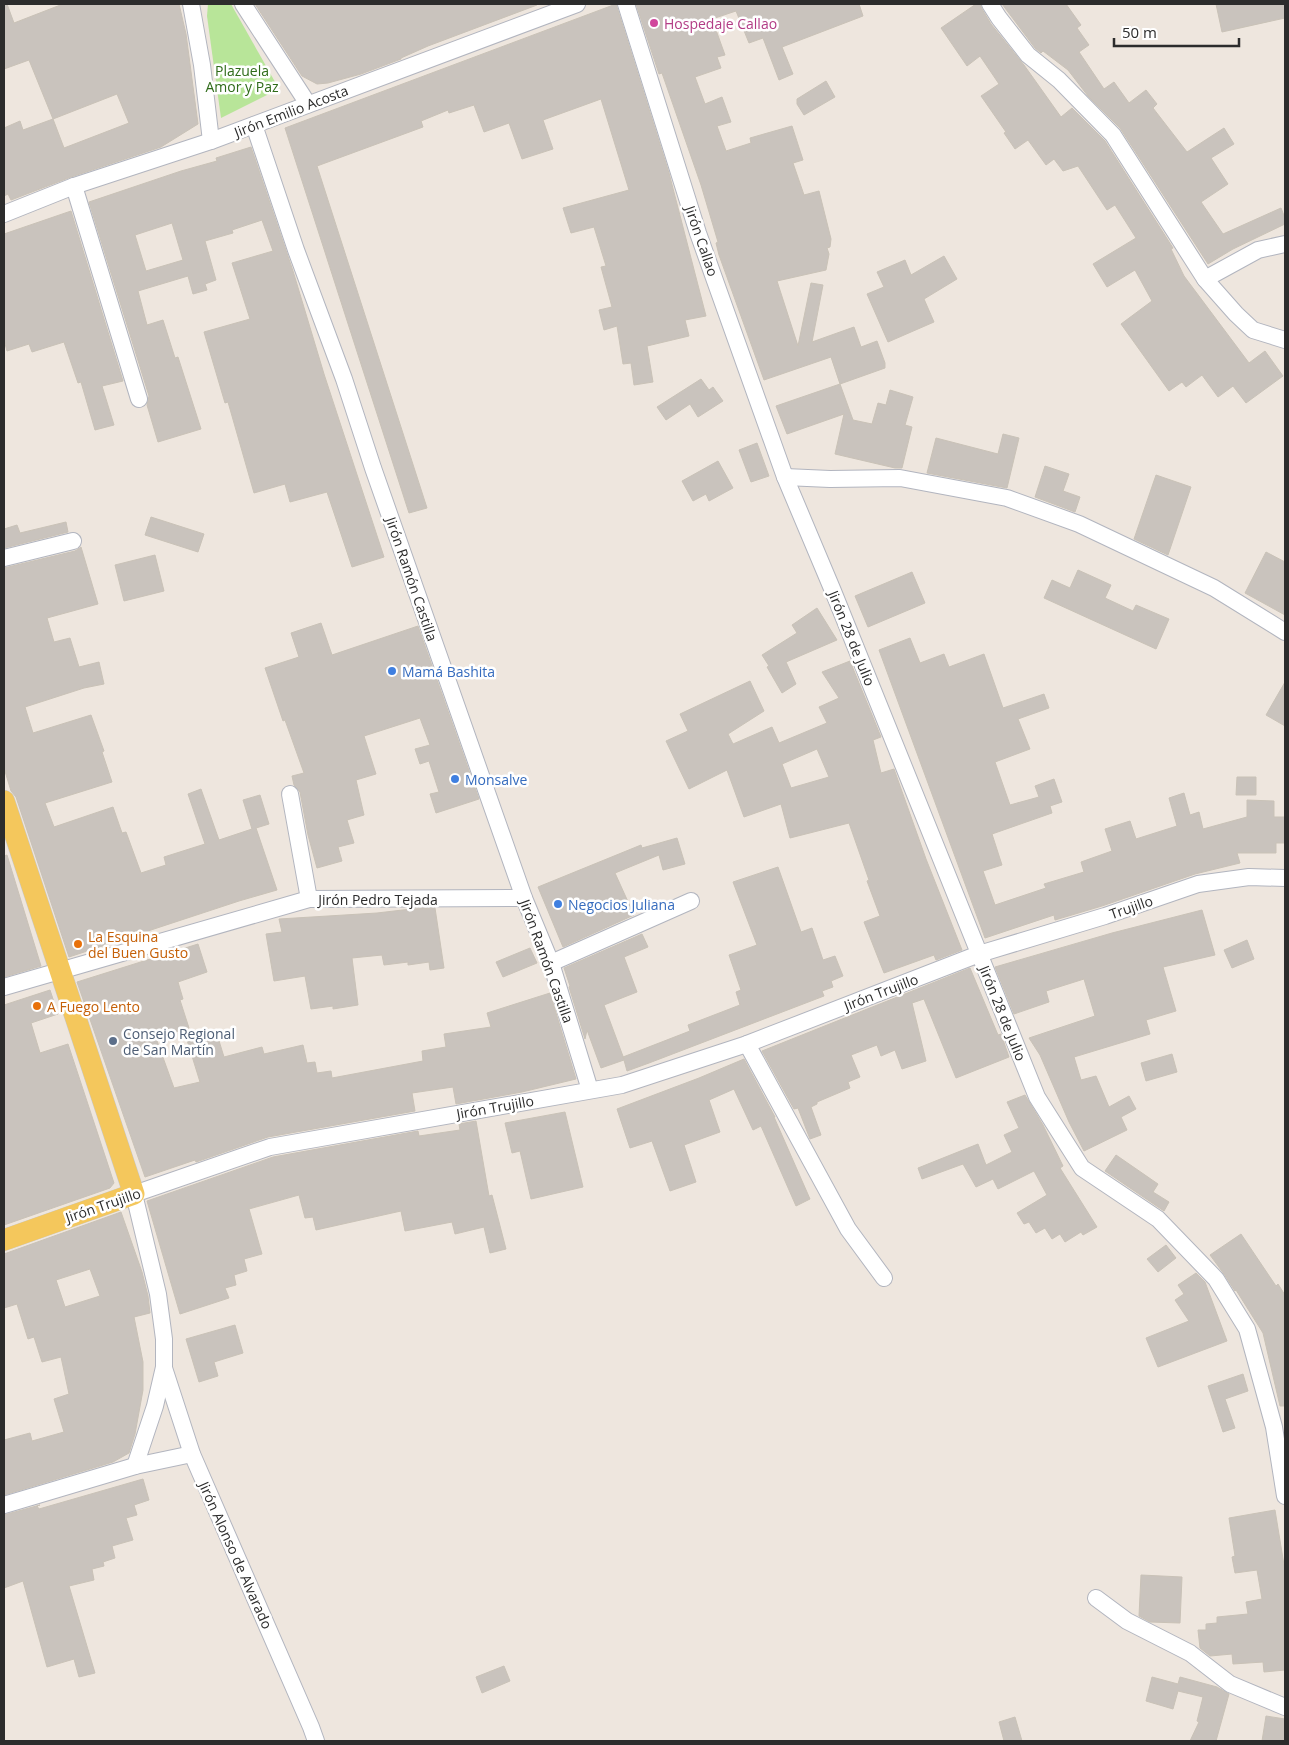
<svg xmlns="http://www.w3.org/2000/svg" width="1289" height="1745" viewBox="0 0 1289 1745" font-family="'Open Sans',sans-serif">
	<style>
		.green { fill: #b8e599 }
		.building { fill: #c9c3bd; stroke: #c9c2b7; fill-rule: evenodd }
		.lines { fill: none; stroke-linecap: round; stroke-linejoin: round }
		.minor-casing { stroke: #b2b5bf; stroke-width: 18 }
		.major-casing { stroke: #c8c8c8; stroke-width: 22 }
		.minor { stroke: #fff; stroke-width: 16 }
		.major { stroke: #f4c75c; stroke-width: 21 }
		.hotel-dot { fill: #d1479c; stroke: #fff; stroke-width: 2 }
		.shop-dot { fill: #3f7fe0; stroke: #fff; stroke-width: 2 }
		.food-dot { fill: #e8710a; stroke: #fff; stroke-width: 2 }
		.service-dot { fill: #5c6f8a; stroke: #fff; stroke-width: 2 }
		.labels { text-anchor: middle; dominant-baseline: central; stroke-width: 5; stroke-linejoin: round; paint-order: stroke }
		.hotel-label { font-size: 14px; fill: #b23c85; stroke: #fff; text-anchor: start }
		.park-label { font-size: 14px; fill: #2f6b19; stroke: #fff }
		.street-label { font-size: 14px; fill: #2c2c2c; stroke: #fff }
		.shop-label { font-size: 14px; fill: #366cbe; stroke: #fff; text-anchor: start }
		.food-label { font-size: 14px; fill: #c56008; stroke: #fff; text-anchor: start }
		.service-label { font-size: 14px; fill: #4e5e75; stroke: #fff; text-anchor: start }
	</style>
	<rect width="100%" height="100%" fill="#eee6de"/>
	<!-- green -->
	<path class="green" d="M208 4H231L279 89 221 118 207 16Z"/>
	<!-- building -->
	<g class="building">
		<path d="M4 4H7L14 23 63 4H179L186 34 198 124 161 147 71 177 11 200 8 194 4 196V128L20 121 23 130 53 119 29 60 4 69ZM117 94 129 123 64 148 53 119Z"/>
		<path d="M255 4H537V5L428 46 401 58V59L361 74 328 83 317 84 302 76Z"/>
		<path d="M616 4 669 173 706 316 685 320 689 336 647 346 653 382 634 385 631 363 623 364 617 326 604 330 599 310 612 307 601 267 606 266 594 227 571 233 563 208 629 190 601 99 543 120 553 149 522 159 509 123 484 132 474 105 449 113 448 110 421 121 423 127 317 166 427 508 409 513 285 128Z"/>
		<path d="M636 4H859L863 16 782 47 793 74 779 80 763 38 749 43 736 11 712 19 725 55 717 57 721 68 695 77 705 104 722 97 731 122 717 126 726 151 751 143 750 138 792 126 803 160 793 163 804 195 819 191 831 239 830 247 827 248 829 254 826 270 777 281 798 346 811 283 823 285 812 342 854 327 861 347 877 341 885 363V368L840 384 831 357 764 380 719 255 716 243 718 242 701 185 662 73 659 74Z"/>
		<path d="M976 4H980L982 9 991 24 1024 65 1061 117 1072 108 1105 141 1173 248 1171 249 1184 276 1249 363 1265 351 1283 376 1246 403 1233 386 1218 397 1202 375 1186 387 1182 382 1169 391 1121 324 1152 301 1135 270 1107 287 1093 264 1136 238 1115 205 1107 210 1078 166 1063 171 1054 159 1046 165 1028 140 1015 149 1004 133 1006 132 981 96 999 84 980 56 967 66 941 28Z"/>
		<path d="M1002 4H1066L1081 25 1077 28 1089 45 1079 52 1104 89 1114 82 1129 103 1146 90 1157 104 1153 108 1187 152 1224 128 1234 144 1211 158 1228 184 1201 202 1223 234 1281 208 1285 218V224L1233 249 1208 264 1120 128 1088 96 1068 70 1043 51 1041 53 1035 48Z"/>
		<path d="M1216 4H1285V18L1222 32Z"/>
		<path d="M826 81 835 97 804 115 797 104V99Z"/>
		<path d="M251 147 293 271 324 374 384 557 352 567 327 492 290 502 285 484 254 493 228 402 225 403 204 332 250 319 232 263 273 251 262 220 232 230 233 233 205 241 216 280 205 284 207 290 193 294 188 276 138 291 147 325 163 320 175 358 178 357 201 429 158 442 147 405 149 396 89 202 181 171 217 161 216 158ZM172 223 183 260 146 271 135 235Z"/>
		<path d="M71 211 123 381 102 386 114 425 95 430 81 382 78 383 64 342 32 352 29 344 7 351 4 340V234Z"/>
		<path d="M944 256 957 279 924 299 934 322 888 342 867 294 884 287 877 272 905 260 911 275Z"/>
		<path d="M701 379 709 390 713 387 723 401 698 417 690 404 666 420 657 407Z"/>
		<path d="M840 384 853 420 872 424 878 403 886 405 890 390 913 397 905 425 912 427 902 468H895L835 454 844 414 787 434 776 406Z"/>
		<path d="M1003 434 1019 438 1007 488 927 473 936 438 998 454Z"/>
		<path d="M757 443 769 476 751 482 739 450Z"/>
		<path d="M718 461 733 488 709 501 706 494 693 501 682 481Z"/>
		<path d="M1045 466 1069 474 1063 491 1080 497 1075 512 1035 497Z"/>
		<path d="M1156 475 1191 487 1168 555 1134 539Z"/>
		<path d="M151 517 204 534 198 552 145 535Z"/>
		<path d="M66 522 68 532 4 548V529L17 525 20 533Z"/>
		<path d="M81 547 98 604 47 618 54 642 70 638 79 667 99 662 104 684 84 688 25 707 33 733 91 715 104 751 102 752 112 782 45 803 54 827 113 807 122 833 126 832 141 873 166 865 164 857 205 844 188 794 201 789 219 840 252 829 243 800 260 795 269 824 256 828 277 890 239 901 69 957 16 797 11 791 4 768V568L75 551Z"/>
		<path d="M1266 552 1285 562V615L1245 593Z"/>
		<path d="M155 555 164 591 124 601 115 565Z"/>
		<path d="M1078 570 1111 585 1105 598 1133 611 1136 605 1169 619 1156 649 1044 598 1052 580 1070 588Z"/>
		<path d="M912 572 925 603 868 627 855 596Z"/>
		<path d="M817 608 837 640 786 662 796 684 782 693 767 667 769 666 762 655 797 633 792 625Z"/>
		<path d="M321 623 332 655 418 626 479 799 436 813 430 794 439 792 429 761 420 764 415 749 430 745 420 718 364 736 376 774 356 780 364 815 347 820 354 843 338 847 342 861 317 868 308 835 300 792 294 785 292 776 304 773 285 720 283 721 265 668 299 657 291 633Z"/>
		<path d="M910 638 920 663 944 654 949 667 984 654 1003 708 1044 694 1049 708 1018 719 1030 749 995 762 1010 805 1039 797 1035 786 1054 779 1062 802 1050 806 1052 813 992 834 1002 865 983 871 995 905 1046 888 1044 884 1084 872 1081 862 1112 851 1105 829 1130 821 1136 839 1177 826 1169 798 1184 793 1190 815 1199 812 1203 829 1247 817V800L1274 801V817H1285V843H1276V853H1237L1240 863 1195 874 1102 906 1055 920 1054 915 985 938 879 650Z"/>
		<path d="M850 661 881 737 873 740 881 773 894 769 926 859 962 950 936 960 934 955 884 973 864 922 880 916 867 881 869 880 849 823 790 838 781 804 744 817 727 770 689 789 666 741 688 731 680 714 750 681 764 711 728 734 733 744 772 727 779 743 827 723 819 707 839 698 822 672ZM817 749 829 777 791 788 782 764Z"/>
		<path d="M1285 682V726L1266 715Z"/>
		<path d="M1237 777H1256V795H1236Z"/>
		<path d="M677 838 685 864 663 870 659 855 615 873 634 915 563 947 538 887 641 845 642 848Z"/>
		<path d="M7 855 41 966 4 977V856Z"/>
		<path d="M778 867 801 932 812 928 823 960 835 956 843 976 831 981 833 987 822 991 824 996 649 1063 627 1071 624 1060 601 1068 587 1030 585 1039 569 987 570 986 564 968 642 934 648 947 624 957 637 992 604 1005 624 1059 623 1057 690 1031 688 1025 740 1005 736 992 741 990 729 955 757 945 733 882Z"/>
		<path d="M435 908 444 968 430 970 429 962 408 965V962L384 965 382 955 352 958 358 1005 333 1009V1006L311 1009 305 976 274 981 266 934 282 932 279 919 377 913 411 909Z"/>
		<path d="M1202 910 1215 955 1163 967 1176 1011 1146 1020 1150 1034 1074 1057 1081 1080 1096 1076 1109 1107 1129 1096 1136 1109 1121 1117 1127 1130 1084 1151 1069 1122 1040 1055 1029 1038 1095 1016 1084 979 1046 991 1049 1002 1014 1014 995 967 1112 933Z"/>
		<path d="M1247 940 1254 959 1232 968 1224 950Z"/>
		<path d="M198 944 207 972 178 982 183 999 180 1000 189 1028 156 1038 174 1088 200 1082 187 1040 216 1031 224 1057 262 1047 264 1054 303 1045 307 1063 315 1062 317 1073 331 1071 332 1078 423 1061 422 1051 446 1047 444 1034 491 1027 487 1013 550 993 576 1079 522 1092 456 1104 453 1087 412 1093 415 1111 268 1137 196 1162 195 1160 145 1177 77 982Z"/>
		<path d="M530 948 537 963 503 977 496 962Z"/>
		<path d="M970 968 998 1035 1001 1034 1009 1057 956 1078 924 999 912 1003 926 1061 902 1069 895 1050 881 1056 877 1045 851 1055 860 1077 848 1082 850 1088 817 1102V1104L811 1107 821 1135 810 1139 798 1108 794 1109 762 1051Z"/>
		<path d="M50 990 58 1014 31 1023 40 1053 68 1044 114 1183 110 1188 4 1225V1005Z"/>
		<path d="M1172 1054 1177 1072 1146 1081 1141 1063Z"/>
		<path d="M744 1059 775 1117H774L810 1199 796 1206 761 1126 753 1130 734 1089 709 1100 720 1132 684 1145 696 1182 670 1191 652 1141 630 1148 617 1109 699 1078Z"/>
		<path d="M1025 1095 1043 1125 1063 1166 1060 1168 1097 1227 1083 1235 1081 1232 1065 1242 1060 1234 1052 1239 1045 1228 1036 1233 1029 1222 1024 1224 1017 1213 1047 1195 1034 1171 998 1189 993 1179 976 1187 963 1164 922 1179 918 1168 978 1144 986 1165 1012 1152 1004 1135 1019 1128 1007 1102Z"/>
		<path d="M565 1112 583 1187 531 1199 520 1151 512 1153 505 1123Z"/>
		<path d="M476 1121 489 1196 492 1195 506 1249 490 1253 484 1227 455 1234 452 1222 405 1231 401 1211 316 1230 313 1217 305 1218 299 1195 249 1209 262 1254 244 1259 247 1271 234 1275 236 1285 225 1288 229 1298 180 1314 147 1201 273 1157 418 1131 419 1136 460 1130 459 1124Z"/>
		<path d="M1116 1155 1158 1184 1153 1192 1169 1202 1164 1211 1105 1171Z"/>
		<path d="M121 1212 142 1272 148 1296 150 1313 134 1317 143 1362V1390L135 1434 129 1453 113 1462 4 1495V1440L30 1433 32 1441 64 1432 54 1399 69 1394 61 1357 42 1362 34 1337 28 1339 17 1304 4 1308V1254ZM90 1269 100 1296 65 1307 56 1280Z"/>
		<path d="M1241 1234 1276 1286 1278 1284 1285 1295V1406H1280L1263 1333 1236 1290 1235 1291 1224 1274 1210 1255Z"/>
		<path d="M1166 1245 1176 1258 1158 1272 1147 1259Z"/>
		<path d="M1196 1273 1205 1282 1227 1341 1158 1367 1146 1338 1189 1321 1175 1300 1184 1294 1178 1285Z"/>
		<path d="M235 1325 243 1353 214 1362 218 1376 199 1382 186 1339Z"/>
		<path d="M1243 1374 1248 1391 1225 1399 1235 1428 1223 1432 1208 1386Z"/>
		<path d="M143 1479 149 1500 134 1505 137 1515 126 1518 133 1540 112 1546 115 1558 103 1562 104 1566 92 1569 94 1580 69 1586 95 1673 79 1677 74 1659 47 1667 23 1581 4 1588V1515L40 1505 37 1506 39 1509Z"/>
		<path d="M1275 1510 1285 1571V1670L1264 1672 1263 1662 1233 1664 1232 1654 1210 1656 1200 1648 1198 1630H1206V1624L1217 1623V1617L1248 1614 1246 1602 1262 1599 1257 1570 1235 1573 1232 1557 1235 1556 1229 1518Z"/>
		<path d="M1141 1575 1182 1577 1180 1623 1150 1622 1139 1616Z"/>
		<path d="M504 1666 510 1681 482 1693 476 1677Z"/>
		<path d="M1152 1677 1178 1684 1180 1677 1217 1687 1229 1694 1216 1741H1190L1199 1722 1197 1721 1203 1697 1178 1691 1173 1709 1146 1701Z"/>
		<path d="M1266 1716 1285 1719V1741H1262Z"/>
		<path d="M1015 1717 1022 1741H1004L999 1722Z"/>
	</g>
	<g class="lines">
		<defs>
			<g id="minor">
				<path d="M191 4 202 65 211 141"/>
				<path d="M243 4 308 104"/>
				<path d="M626 4 698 233 785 477 833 591 1037 1097 1082 1168 1158 1219 1216 1279 1247 1329 1274 1427 1285 1496"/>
				<path d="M990 4 999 18 1028 55 1059 80 1113 135 1205 279 1236 314 1253 330 1285 340"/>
				<path d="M254 125 296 250 344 379 373 468 524 898 551 963 590 1090"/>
				<path d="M74 186 139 399"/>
				<path d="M4 214 74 186 211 141 577 4"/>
				<path d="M1205 279 1258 250 1285 244"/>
				<path d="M785 477 830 479 900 478 1007 498 1079 524 1214 588 1285 632"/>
				<path d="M4 558 73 541"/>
				<path d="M290 794 309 899"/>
				<path d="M551 963 691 901"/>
				<path d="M4 987 309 899 524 898"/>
				<path d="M747 1044 848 1229 884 1278"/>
				<path d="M164 1368 192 1454 311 1727 316 1741"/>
				<path d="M135 1466 155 1406 164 1367V1339L158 1294 134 1194 270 1147 622 1085 747 1044 979 954 1105 916 1198 884 1249 877 1285 878"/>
				<path d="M4 1505 135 1466 192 1454"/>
				<path d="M1096 1598 1127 1621 1190 1653 1230 1684 1285 1707"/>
			</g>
			<path id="major" d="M4 801 134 1194 4 1240"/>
		</defs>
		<!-- minor casing -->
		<use href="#minor" class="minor-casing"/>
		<!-- major casing -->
		<use href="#major" class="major-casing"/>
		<!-- minor -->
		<use href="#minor" class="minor"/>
		<!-- major -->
		<use href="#major" class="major"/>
	</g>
	<!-- markers -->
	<circle class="hotel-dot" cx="654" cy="23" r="5"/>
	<g class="shop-dot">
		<circle cx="392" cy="671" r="5"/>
		<circle cx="455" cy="779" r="5"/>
		<circle cx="558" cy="904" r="5"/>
	</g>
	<g class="food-dot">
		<circle cx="78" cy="944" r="5"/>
		<circle cx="37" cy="1006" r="5"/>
	</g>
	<circle class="service-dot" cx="113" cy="1041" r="5"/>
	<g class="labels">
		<!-- hotel labels -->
		<g class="hotel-label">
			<text x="664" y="23">Hospedaje Callao</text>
		</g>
		<!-- park labels -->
		<g class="park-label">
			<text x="242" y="70">Plazuela<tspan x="242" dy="16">Amor y Paz</tspan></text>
		</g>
		<!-- street labels -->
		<g class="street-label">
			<text transform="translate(291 111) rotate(-21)">Jirón Emilio Acosta</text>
			<text transform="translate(702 241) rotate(71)">Jirón Callao</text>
			<text transform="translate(412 579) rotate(71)">Jirón Ramón Castilla</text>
			<text transform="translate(852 638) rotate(68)">Jirón 28 de Julio</text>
			<text x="378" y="899">Jirón Pedro Tejada</text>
			<text transform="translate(1131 907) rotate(-19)">Trujillo</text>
			<text transform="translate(547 961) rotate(70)">Jirón Ramón Castilla</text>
			<text transform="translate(881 992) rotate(-21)">Jirón Trujillo</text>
			<text transform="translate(1003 1013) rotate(68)">Jirón 28 de Julio</text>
			<text transform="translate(495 1107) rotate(-10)">Jirón Trujillo</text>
			<text transform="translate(103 1205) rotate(-19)">Jirón Trujillo</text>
			<text transform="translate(236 1555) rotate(66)">Jirón Alonso de Alvarado</text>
		</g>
		<!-- shop labels -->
		<g class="shop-label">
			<text x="402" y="671">Mamá Bashita</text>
			<text x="465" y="779">Monsalve</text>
			<text x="568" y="904">Negocios Juliana</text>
		</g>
		<!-- food labels -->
		<g class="food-label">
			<text x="88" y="936">La Esquina<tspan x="88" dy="16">del Buen Gusto</tspan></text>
			<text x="47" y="1006">A Fuego Lento</text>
		</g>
		<!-- service labels -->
		<g class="service-label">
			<text x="123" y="1033">Consejo Regional<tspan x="123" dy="16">de San Martín</tspan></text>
		</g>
	</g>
	<!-- border -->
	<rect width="1289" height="1745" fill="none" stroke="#2c2c2c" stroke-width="10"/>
	<!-- scale -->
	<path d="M1114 38v8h125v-8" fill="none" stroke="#2c2c2c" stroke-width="2.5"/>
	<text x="1122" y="38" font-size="15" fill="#2c2c2c" stroke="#ffffff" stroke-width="4" paint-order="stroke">50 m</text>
</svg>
